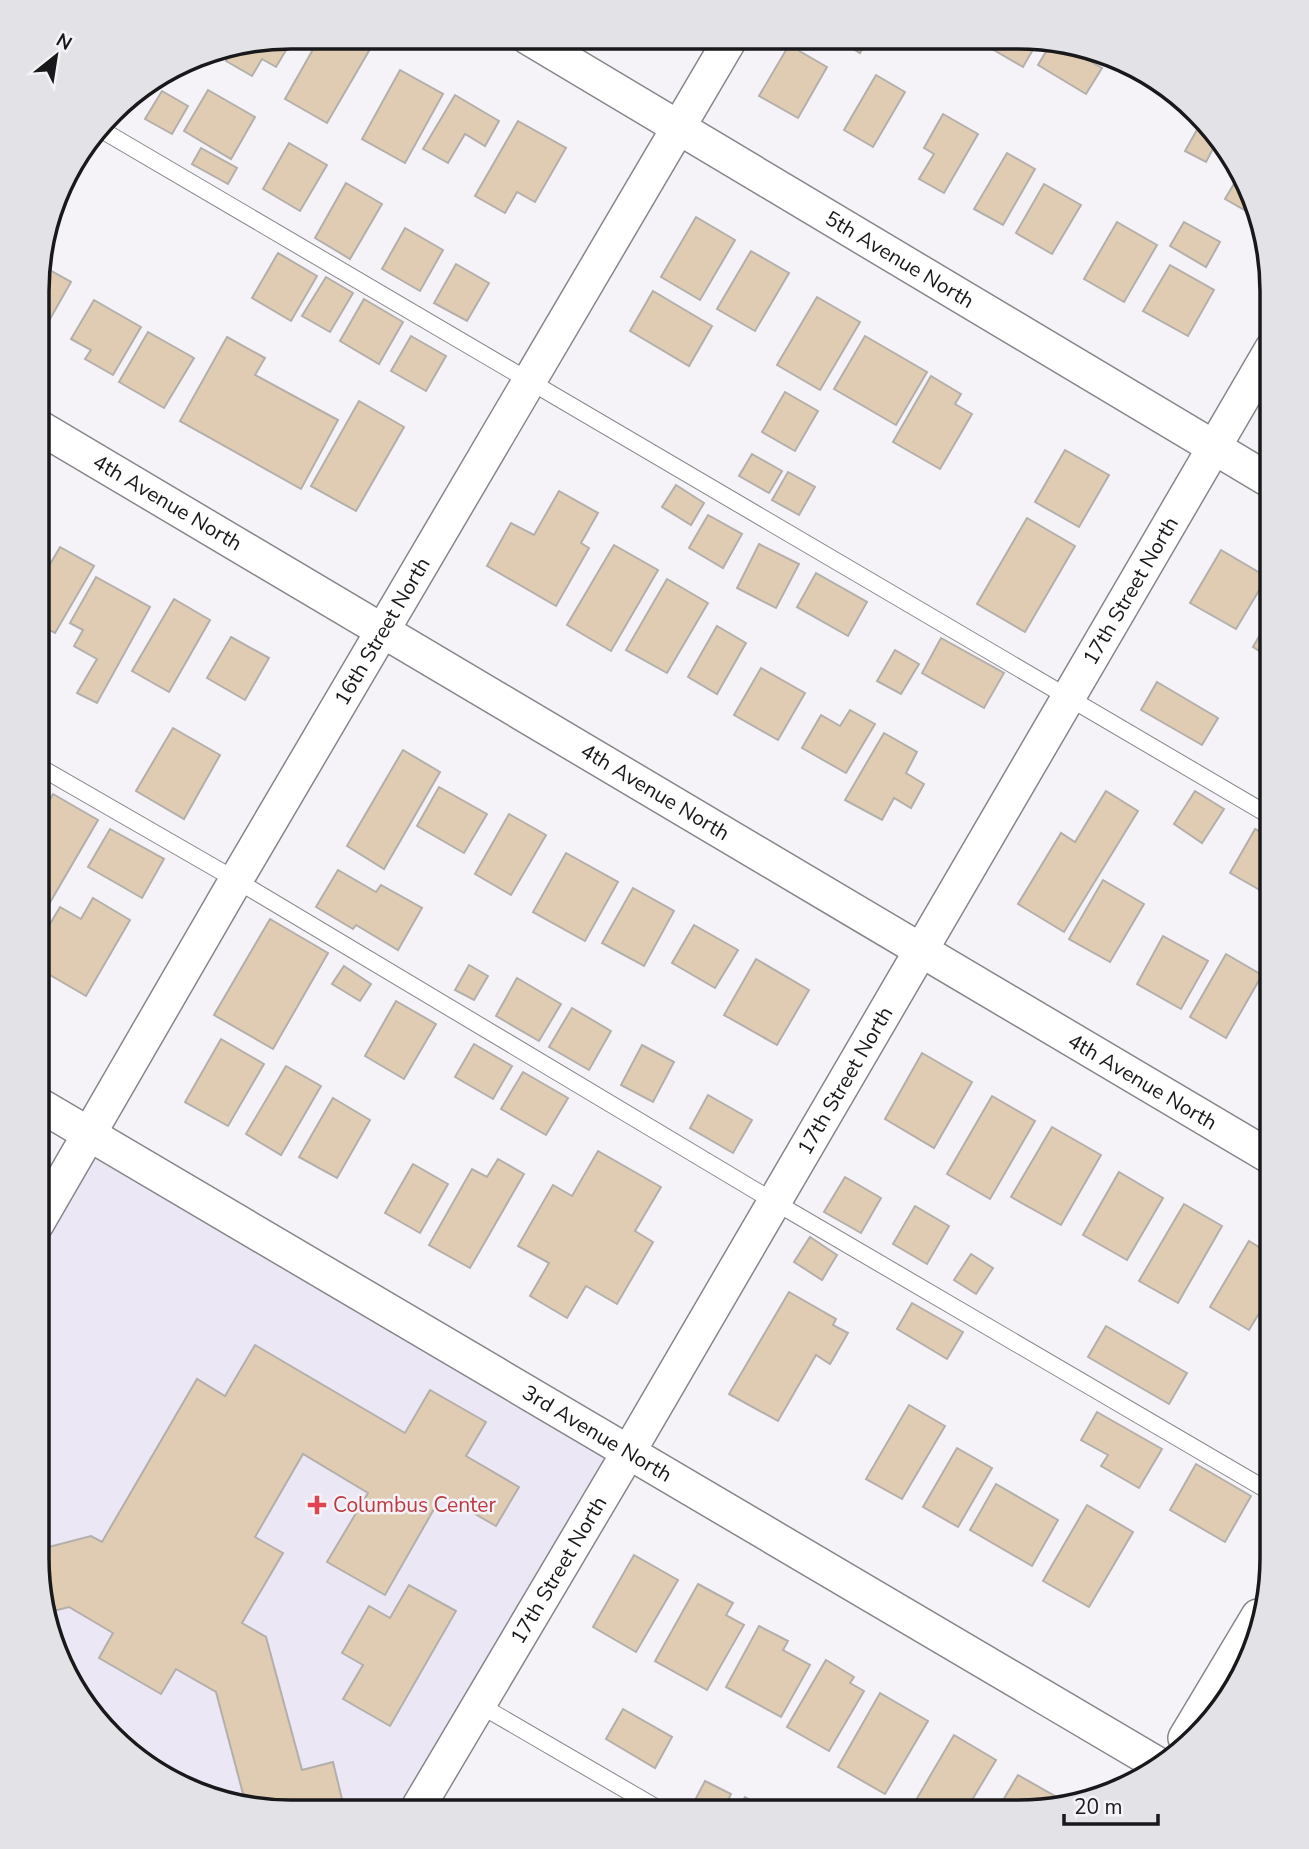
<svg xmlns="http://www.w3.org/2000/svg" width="1309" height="1849" viewBox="0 0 1309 1849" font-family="'Nunito Sans',sans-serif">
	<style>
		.built { fill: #ebe7f4 }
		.building { fill: #e0ccb2; stroke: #b3afab; stroke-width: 2 }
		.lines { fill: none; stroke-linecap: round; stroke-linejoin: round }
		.lane-casing { stroke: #87868b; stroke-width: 18 }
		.street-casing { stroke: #87868b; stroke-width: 36 }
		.lane { stroke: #fff; stroke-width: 16 }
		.street { stroke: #fff; stroke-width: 33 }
		.health-dot { fill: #e0444e; stroke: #f5f3f8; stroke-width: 2.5 }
		.labels { text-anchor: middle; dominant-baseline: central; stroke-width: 5; stroke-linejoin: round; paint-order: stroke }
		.street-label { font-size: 21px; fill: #19191b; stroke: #f5f3f8 }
		.health-label { font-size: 21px; fill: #be3a42; stroke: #f5f3f8; text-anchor: start }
		.rim { fill: none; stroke: #19191b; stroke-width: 3.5 }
	</style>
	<rect width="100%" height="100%" fill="#f5f3f8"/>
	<!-- built -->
	<path class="built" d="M90 1135 628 1453 417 1811 258 1810 137 1760 63 1670 37 1558V1226Z"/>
	<!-- building -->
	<g class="building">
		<path d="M294 37 276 67 262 59 252 76 226 61 235 46Z"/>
		<path d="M320 37H349L370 49 327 123 285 99Z"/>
		<path d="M835 38H868L860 53Z"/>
		<path d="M975 39H1039L1023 67Z"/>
		<path d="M1053 40 1102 68 1086 94 1038 65Z"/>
		<path d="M789 45 827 67 798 118 759 96Z"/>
		<path d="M400 70 443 94 405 163 362 139Z"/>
		<path d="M876 75 905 92 873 147 844 130Z"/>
		<path d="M208 90 255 117 231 159 184 131Z"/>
		<path d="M162 91 188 106 172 134 145 119Z"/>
		<path d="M455 95 499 121 485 146 465 134 448 163 423 149Z"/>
		<path d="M943 114 978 134 944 193 919 179 934 154 924 148Z"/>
		<path d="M518 121 566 148 535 202 517 192 505 213 475 196Z"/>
		<path d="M1198 128 1209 133 1216 143 1206 162 1185 151Z"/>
		<path d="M289 143 327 165 300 211 263 189Z"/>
		<path d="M201 148 237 168 228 184 192 164Z"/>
		<path d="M1007 153 1035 169 1003 225 974 209Z"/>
		<path d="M1241 172 1246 179 1255 216 1225 199Z"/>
		<path d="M346 183 382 204 350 259 315 238Z"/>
		<path d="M1044 184 1081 205 1052 254 1016 233Z"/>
		<path d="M696 217 735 240 700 300 661 277Z"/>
		<path d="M1117 222 1157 245 1124 302 1084 279Z"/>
		<path d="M1184 222 1220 242 1206 267 1170 246Z"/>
		<path d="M405 228 443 250 420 291 382 269Z"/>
		<path d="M751 251 789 273 755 331 717 309Z"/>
		<path d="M278 253 317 276 291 321 252 298Z"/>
		<path d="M39 264 71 282 41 335 39 334Z"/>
		<path d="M456 264 489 283 467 321 434 303Z"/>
		<path d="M1170 265 1214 290 1188 336 1143 311Z"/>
		<path d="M326 277 353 293 330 332 302 316Z"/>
		<path d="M653 291 712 326 689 366 630 331Z"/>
		<path d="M817 297 860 322 820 390 777 365Z"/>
		<path d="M364 299 403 322 379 364 340 341Z"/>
		<path d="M94 300 141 327 113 375 85 359 91 350 71 339Z"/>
		<path d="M148 332 194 358 164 408 119 382Z"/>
		<path d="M411 336 446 356 426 391 391 371Z"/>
		<path d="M865 336 927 372 896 425 834 389Z"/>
		<path d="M227 337 265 358 255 375 338 420 301 489 180 421Z"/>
		<path d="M931 376 961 394 955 404 972 414 940 469 893 442Z"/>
		<path d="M785 392 818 411 795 451 762 432Z"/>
		<path d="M359 401 404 427 356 511 311 486Z"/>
		<path d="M1065 450 1109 475 1079 527 1035 502Z"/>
		<path d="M752 454 782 471 769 493 739 476Z"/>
		<path d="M788 472 815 487 799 515 772 500Z"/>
		<path d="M676 485 704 503 691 525 662 507Z"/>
		<path d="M559 491 598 513 581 543 589 548 556 606 487 566 511 523 534 535Z"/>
		<path d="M708 515 742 534 723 568 689 548Z"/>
		<path d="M1027 518 1075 546 1025 632 977 604Z"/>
		<path d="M759 544 799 564 776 608 737 588Z"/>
		<path d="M614 545 658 570 611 651 567 625Z"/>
		<path d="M60 547 94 566 55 633 38 624V585Z"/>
		<path d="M1221 550 1267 577 1236 629 1190 603Z"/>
		<path d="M816 573 867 602 848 636 797 607Z"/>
		<path d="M96 577 150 607 97 703 77 693 97 659 74 646 83 630 70 623Z"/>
		<path d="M667 579 708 603 667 673 626 650Z"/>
		<path d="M174 599 210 620 169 692 132 671Z"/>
		<path d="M1272 614V659L1253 647Z"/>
		<path d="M717 626 746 643 717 694 688 677Z"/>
		<path d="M231 637 269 658 245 700 207 678Z"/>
		<path d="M941 638 1004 673 984 708 922 673Z"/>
		<path d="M895 650 919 664 901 694 877 681Z"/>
		<path d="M761 668 805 693 778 740 734 715Z"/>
		<path d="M1157 682 1218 718 1202 745 1141 710Z"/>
		<path d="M850 710 875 724 846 773 802 748 821 715 840 726Z"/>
		<path d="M173 728 220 755 184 819 136 791Z"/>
		<path d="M884 733 917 752 906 773 924 784 911 808 894 798 882 820 845 800Z"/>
		<path d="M403 750 440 772 384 869 347 846Z"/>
		<path d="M439 787 487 814 464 853 417 826Z"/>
		<path d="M1106 791 1138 811 1064 932 1018 904 1061 833 1075 842Z"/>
		<path d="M1195 791 1224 809 1202 843 1174 824Z"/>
		<path d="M53 794 98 820 38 923V820Z"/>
		<path d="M509 814 546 835 511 895 475 874Z"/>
		<path d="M110 829 164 859 142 898 88 867Z"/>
		<path d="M1255 829 1272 838V882L1265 893 1230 873Z"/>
		<path d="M566 853 618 882 585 941 533 912Z"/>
		<path d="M338 870 376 892 381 885 422 908 398 950 356 925 353 929 316 907Z"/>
		<path d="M1103 880 1144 904 1110 962 1069 939Z"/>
		<path d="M633 888 674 911 644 966 602 943Z"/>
		<path d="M93 898 130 920 86 996 38 968V944L60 907 81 919Z"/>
		<path d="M270 919 328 953 273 1049 214 1015Z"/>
		<path d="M694 925 738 950 715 988 672 963Z"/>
		<path d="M1163 936 1208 961 1181 1009 1137 984Z"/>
		<path d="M1226 954 1262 975 1226 1038 1190 1017Z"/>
		<path d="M756 959 809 990 777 1045 724 1015Z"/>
		<path d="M469 965 488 976 474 1000 455 990Z"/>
		<path d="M344 966 371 984 360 1001 332 984Z"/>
		<path d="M517 978 561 1004 539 1041 496 1016Z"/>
		<path d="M396 1001 436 1024 404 1079 365 1056Z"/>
		<path d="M572 1008 611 1031 589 1070 549 1047Z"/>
		<path d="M221 1039 264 1064 228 1126 185 1102Z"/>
		<path d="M474 1044 512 1066 493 1099 455 1077Z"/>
		<path d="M642 1045 674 1062 653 1102 621 1085Z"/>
		<path d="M922 1053 972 1082 934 1148 885 1119Z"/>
		<path d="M286 1066 321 1086 281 1155 246 1134Z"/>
		<path d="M523 1072 568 1098 546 1135 501 1109Z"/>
		<path d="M708 1095 752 1120 733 1153 690 1128Z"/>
		<path d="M992 1096 1035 1121 990 1199 947 1174Z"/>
		<path d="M333 1098 370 1120 337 1178 299 1157Z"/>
		<path d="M1052 1127 1101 1155 1061 1225 1011 1197Z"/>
		<path d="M598 1151 661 1187 635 1231 653 1242 617 1304 586 1286 567 1318 530 1296 549 1263 518 1246 553 1185 572 1196Z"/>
		<path d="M498 1159 524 1174 470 1268 429 1245 472 1169 487 1177Z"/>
		<path d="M413 1164 448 1184 420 1233 385 1213Z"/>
		<path d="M1119 1172 1163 1198 1127 1260 1083 1235Z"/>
		<path d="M845 1177 881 1198 861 1233 824 1212Z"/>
		<path d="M1184 1204 1222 1226 1178 1303 1139 1281Z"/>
		<path d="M915 1206 949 1226 927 1264 893 1244Z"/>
		<path d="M810 1237 837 1255 822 1280 794 1262Z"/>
		<path d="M1249 1241 1272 1255V1292L1249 1330 1210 1307Z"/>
		<path d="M971 1254 993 1268 976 1294 954 1280Z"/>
		<path d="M789 1292 836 1319 833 1325 848 1333 830 1364 816 1355 778 1421 729 1394Z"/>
		<path d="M912 1303 963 1332 947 1359 897 1329Z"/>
		<path d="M1106 1326 1187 1373 1169 1404 1088 1357Z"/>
		<path d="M1272 1334V1360L1261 1353Z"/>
		<path d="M255 1345 405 1433 430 1390 486 1422 466 1456 519 1487 496 1526 442 1495 385 1595 327 1562 368 1493 303 1454 255 1537 283 1553 242 1623 266 1637 302 1770 333 1762 342 1799 301 1810H258L246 1805 216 1692 176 1669 161 1694 99 1658 113 1633 69 1607 49 1612 37 1558V1550L91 1536 102 1542 197 1379 225 1396Z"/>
		<path d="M909 1405 945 1426 902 1499 866 1479Z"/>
		<path d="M1097 1412 1162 1449 1139 1488 1101 1466 1108 1455 1081 1440Z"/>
		<path d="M957 1448 992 1468 958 1527 923 1507Z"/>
		<path d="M1196 1464 1251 1496 1225 1542 1170 1510Z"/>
		<path d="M996 1484 1058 1520 1032 1566 970 1530Z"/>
		<path d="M1087 1505 1133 1532 1089 1607 1043 1581Z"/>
		<path d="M634 1555 678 1580 636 1652 593 1627Z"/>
		<path d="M698 1584 733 1603 726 1615 744 1625 707 1690 655 1661Z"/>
		<path d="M409 1585 456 1611 390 1726 343 1699 363 1665 342 1653 369 1606 390 1618Z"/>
		<path d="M759 1626 788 1641 783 1650 810 1665 781 1717 726 1687Z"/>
		<path d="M826 1660 854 1677 850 1683 864 1691 829 1751 787 1727Z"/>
		<path d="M880 1693 928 1721 885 1794 838 1767Z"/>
		<path d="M623 1709 672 1737 655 1768 606 1739Z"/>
		<path d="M954 1735 996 1760 966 1810 969 1812H909Z"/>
		<path d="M1018 1775 1060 1799 1058 1803 1018 1812H996Z"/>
		<path d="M705 1781 731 1794 723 1811H709L693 1804Z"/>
		<path d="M745 1797 771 1812 736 1811Z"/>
	</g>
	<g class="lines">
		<defs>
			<g id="lane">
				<path d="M100 129 1272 817"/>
				<path d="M38 766 236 880 773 1201 1272 1493"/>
				<path d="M478 1704 662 1811"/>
			</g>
			<g id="street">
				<path id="s1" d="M527 37 1272 482"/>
				<path id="s2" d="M39 427C451 668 860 916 1272 1158"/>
				<path id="s3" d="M38 1104 1156 1763"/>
				<path id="s4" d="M37 1224 236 880 731 38"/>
				<path d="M1185 1738 1258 1616"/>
				<path id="s5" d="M416 1811 628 1453 1272 348"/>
			</g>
		</defs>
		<!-- lane casing -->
		<use href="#lane" class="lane-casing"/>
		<!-- street casing -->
		<use href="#street" class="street-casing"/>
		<!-- lane -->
		<use href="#lane" class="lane"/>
		<!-- street -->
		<use href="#street" class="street"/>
	</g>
	<!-- markers -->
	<path class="health-dot" d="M313.5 1494.5h7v7h7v7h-7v7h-7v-7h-7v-7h7z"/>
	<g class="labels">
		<!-- street labels -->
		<g class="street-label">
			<text stroke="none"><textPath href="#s1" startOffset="434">5th Avenue North</textPath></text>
			<text stroke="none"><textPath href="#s2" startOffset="149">4th Avenue North</textPath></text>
			<text stroke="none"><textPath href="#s5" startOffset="1414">17th Street North</textPath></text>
			<text stroke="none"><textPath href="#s4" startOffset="686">16th Street North</textPath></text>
			<text stroke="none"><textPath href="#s2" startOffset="716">4th Avenue North</textPath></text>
			<text stroke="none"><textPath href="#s5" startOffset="847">17th Street North</textPath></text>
			<text stroke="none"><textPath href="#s2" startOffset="1283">4th Avenue North</textPath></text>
			<text stroke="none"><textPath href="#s3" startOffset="649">3rd Avenue North</textPath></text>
			<text stroke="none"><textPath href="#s5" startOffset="280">17th Street North</textPath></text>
		</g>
		<!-- health labels -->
		<g class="health-label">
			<text x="333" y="1505">Columbus Center</text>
		</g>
	</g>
	<!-- crop -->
	<path d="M0 0H1309V1849H0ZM291 49H1018A242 242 0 0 1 1260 291V1558A242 242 0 0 1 1018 1800H291A242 242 0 0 1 49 1558V291A242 242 0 0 1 291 49Z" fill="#e3e2e6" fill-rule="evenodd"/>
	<path class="rim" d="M291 49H1018A242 242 0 0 1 1260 291V1558A242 242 0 0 1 1018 1800H291A242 242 0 0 1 49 1558V291A242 242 0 0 1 291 49Z"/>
	<!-- north arrow -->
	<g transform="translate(56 56) rotate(30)" stroke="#f5f3f8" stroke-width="5" paint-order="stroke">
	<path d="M0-5L12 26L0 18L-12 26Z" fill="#19191b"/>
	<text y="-10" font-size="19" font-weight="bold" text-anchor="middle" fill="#19191b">N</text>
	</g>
	<!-- scale -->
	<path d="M1064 1814v10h94v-10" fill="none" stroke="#19191b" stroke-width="3.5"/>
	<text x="1074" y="1814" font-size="21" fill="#19191b" stroke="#f5f3f8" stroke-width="5" paint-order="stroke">20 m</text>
</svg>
